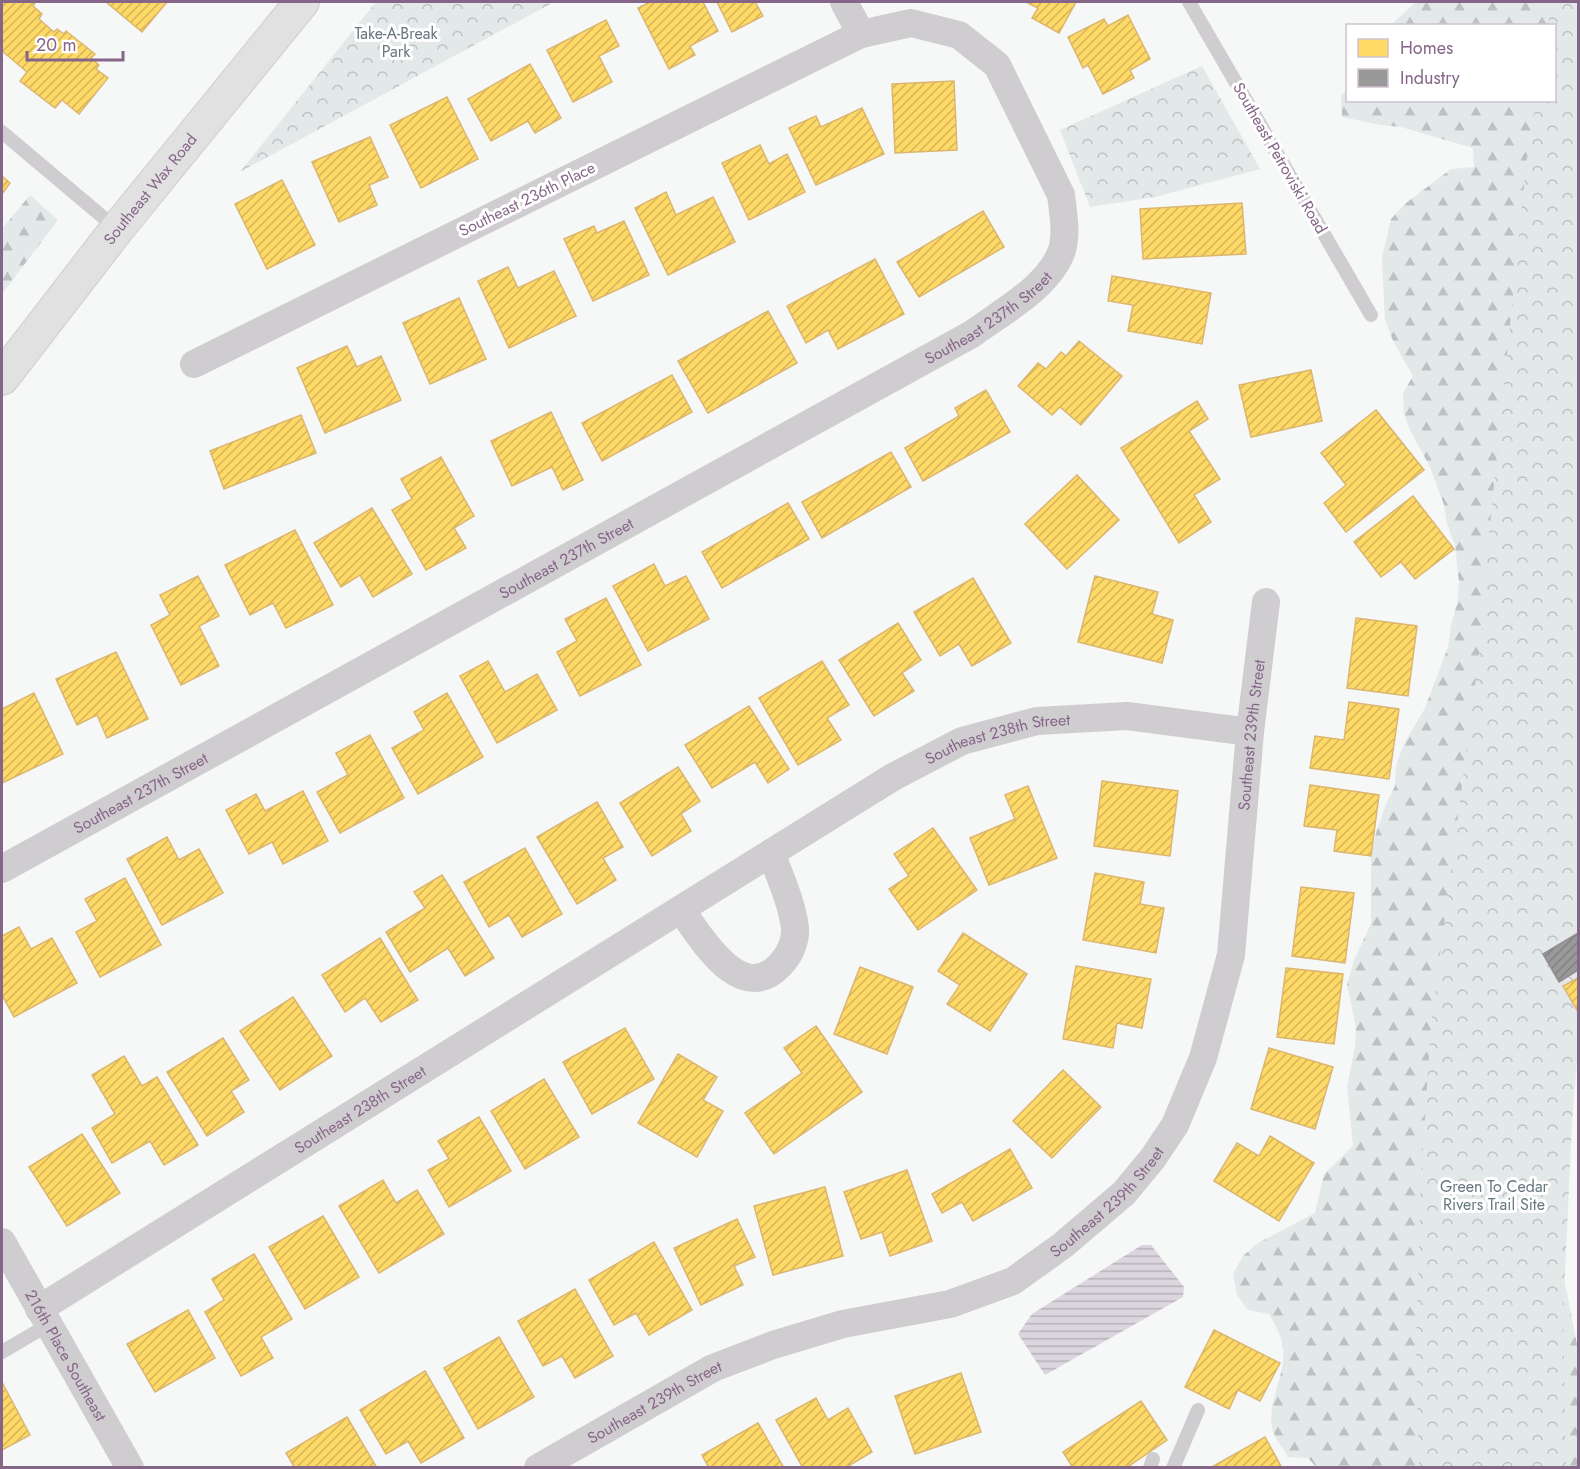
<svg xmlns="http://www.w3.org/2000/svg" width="1580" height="1469" viewBox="0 0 1580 1469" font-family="Jost,sans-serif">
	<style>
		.forest { fill: url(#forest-firs) }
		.park { fill: url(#park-crowns) }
		.water { fill: url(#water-rules) }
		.homes { fill: url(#homes-hatch); stroke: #dbb670; stroke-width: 1.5 }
		.industry { fill: url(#industry-hatch); stroke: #938a94; stroke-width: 1.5 }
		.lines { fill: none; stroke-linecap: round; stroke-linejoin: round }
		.secondary-casing { stroke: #d6d4d6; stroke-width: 36 }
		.lane { stroke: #d0cdd0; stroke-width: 14 }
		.street { stroke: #d0cdd0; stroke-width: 28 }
		.secondary { stroke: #e2e1e2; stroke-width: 33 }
		.labels { text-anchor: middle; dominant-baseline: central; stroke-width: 6; stroke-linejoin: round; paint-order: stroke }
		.park-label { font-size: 16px; fill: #65777f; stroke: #fff }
		.street-label { font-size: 16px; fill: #866688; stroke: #fff }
	</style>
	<defs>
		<pattern id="forest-firs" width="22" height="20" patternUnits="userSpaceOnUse" patternTransform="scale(1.5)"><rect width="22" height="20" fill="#e3e9e9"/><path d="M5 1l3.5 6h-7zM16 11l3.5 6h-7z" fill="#bec1c3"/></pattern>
		<pattern id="park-crowns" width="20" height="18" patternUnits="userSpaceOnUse" patternTransform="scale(1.5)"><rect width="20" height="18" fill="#e3e9e9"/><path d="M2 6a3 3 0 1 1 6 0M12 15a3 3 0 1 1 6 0" fill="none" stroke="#bec1c3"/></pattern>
		<pattern id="water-rules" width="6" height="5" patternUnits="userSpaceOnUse" patternTransform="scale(1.5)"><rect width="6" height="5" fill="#dbd5de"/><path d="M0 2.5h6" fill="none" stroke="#b7b1ba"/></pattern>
		<pattern id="homes-hatch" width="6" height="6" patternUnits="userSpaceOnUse" patternTransform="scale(1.5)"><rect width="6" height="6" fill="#ffd966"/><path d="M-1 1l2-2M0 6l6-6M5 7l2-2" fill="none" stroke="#d4b45a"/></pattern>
		<pattern id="industry-hatch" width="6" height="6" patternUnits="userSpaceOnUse" patternTransform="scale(1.5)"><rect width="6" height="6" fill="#999"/><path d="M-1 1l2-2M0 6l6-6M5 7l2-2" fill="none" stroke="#828183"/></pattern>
	</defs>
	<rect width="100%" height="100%" fill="#f6f7f7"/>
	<!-- forest -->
	<g class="forest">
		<path d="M1416 2H1578L1549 1225 1567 1292 1578 1350V1467L1317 1468 1308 1458 1288 1457C1284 1449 1274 1438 1272 1428 1267 1401 1286 1376 1283 1349 1282 1336 1275 1325 1269 1314L1248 1310 1237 1295 1233 1274 1243 1256 1258 1243 1315 1213 1324 1174 1353 1146 1347 1087 1355 1046 1356 1027 1347 985 1354 960 1371 924V854L1376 833 1386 804 1395 786 1396 766 1403 746 1425 708 1448 647 1451 625 1457 604 1459 583 1455 545 1447 524 1444 505 1430 467 1411 432 1404 414 1403 393 1413 376 1393 341 1385 320 1382 258 1391 219 1406 203 1451 169 1474 167 1473 148 1401 127 1381 125 1342 117 1341 96 1347 89 1348 100H1554V26L1391 25Z"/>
		<path d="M30 195 58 220 2 294V229Z"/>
	</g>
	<!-- park -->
	<g class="park">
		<path d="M376 2H554L240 172Z"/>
		<path d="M1552 2H1578V1049L1572 1123 1563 1316 1566 1467 1419 1468 1416 1348 1421 1178 1431 1026 1483 622 1487 555 1527 155 1536 101 1554 100V26L1548 25Z"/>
		<path d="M1202 66 1260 169 1155 197 1090 207 1060 130Z"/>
	</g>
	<!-- water -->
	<path class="water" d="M1142 1245H1151L1184 1287 1183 1297 1045 1375 1018 1334 1032 1314Z"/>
	<!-- homes -->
	<g class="homes">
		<path d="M2 2H32L35 3 33 6 42 14 39 19 54 32 57 29 64 34 66 31 95 54 91 58 99 65 96 69 108 78 79 114 62 100 55 108 20 81 27 72 2 51Z"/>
		<path d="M106 2H167L142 32Z"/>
		<path d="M650 2H692L693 3 703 2 718 31 690 46 695 55 669 69 638 8Z"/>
		<path d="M717 2H755L763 16 732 32Z"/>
		<path d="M1026 2H1076L1059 33 1032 18 1038 8Z"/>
		<path d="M1128 15 1150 59 1130 70 1134 78 1103 94 1088 65 1083 68 1068 37 1104 19 1108 26Z"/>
		<path d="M606 20 619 46 599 56 612 82 573 102 547 50Z"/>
		<path d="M530 64 561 118 535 133 528 121 491 141 468 99Z"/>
		<path d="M954 81 957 150 895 153 892 84Z"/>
		<path d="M447 97 478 159 421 188 390 125Z"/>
		<path d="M862 108 884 154 816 185 789 128 816 116 821 127Z"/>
		<path d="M370 137 388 177 369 185 377 205 339 222 312 162Z"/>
		<path d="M760 145 769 164 787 154 805 192 749 220 722 163Z"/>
		<path d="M2 176 10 183 2 194Z"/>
		<path d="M282 180 315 245 267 269 235 204Z"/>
		<path d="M666 192 676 215 713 197 735 242 668 275 635 208Z"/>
		<path d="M1242 203 1246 254 1143 259 1140 209Z"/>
		<path d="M983 211 1004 247 919 297 897 262Z"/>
		<path d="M624 221 649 275 593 301 564 239 594 226 597 233Z"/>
		<path d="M875 259 904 314 838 349 828 330 806 343 787 306Z"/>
		<path d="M508 267 518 288 554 271 576 316 509 348 478 281Z"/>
		<path d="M1112 276 1211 293 1202 344 1128 331 1133 305 1108 301Z"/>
		<path d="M459 298 486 359 430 384 403 323Z"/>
		<path d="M768 311 797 363 708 413 678 361Z"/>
		<path d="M1079 341 1122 376 1081 425 1060 407 1052 415 1018 386 1038 363 1046 369 1061 352 1066 356Z"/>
		<path d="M347 346 357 367 381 356 401 400 325 433 297 368Z"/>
		<path d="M1311 370 1322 421 1251 437 1239 385Z"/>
		<path d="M672 375 692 412 602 461 582 423Z"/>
		<path d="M986 390 1010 432 923 481 905 448 959 416 955 408Z"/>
		<path d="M1197 401 1208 419 1189 431 1220 479 1194 495 1211 522 1179 543 1121 448Z"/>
		<path d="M1376 410 1424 470 1346 532 1324 503 1346 485 1321 453Z"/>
		<path d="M551 412 583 480 563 490 552 467 512 486 491 441Z"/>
		<path d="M301 415 316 453 224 489 210 451Z"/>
		<path d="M891 452 911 487 822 538 802 502Z"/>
		<path d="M441 457 474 516 454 528 466 548 426 570 392 510 412 499 401 479Z"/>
		<path d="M1077 475 1119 520 1067 569 1025 524Z"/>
		<path d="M1413 496 1454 549 1415 579 1401 562 1381 577 1354 542Z"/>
		<path d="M788 503 809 539 722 588 702 552Z"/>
		<path d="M372 508 412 574 373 597 360 575 341 587 314 543Z"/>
		<path d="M295 530 333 605 286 628 273 603 250 615 225 565Z"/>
		<path d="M654 564 665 586 686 576 709 619 648 651 613 586Z"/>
		<path d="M198 576 219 616 199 626 219 666 181 685 151 625 170 615 160 595Z"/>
		<path d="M1095 576 1158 592 1152 614 1173 620 1162 663 1078 642Z"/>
		<path d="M973 578 1011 643 972 666 959 644 940 656 914 612Z"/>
		<path d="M606 598 641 665 580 696 557 652 577 641 565 619Z"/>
		<path d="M1356 618 1417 626 1408 696 1347 688Z"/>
		<path d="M898 623 921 660 902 673 914 691 874 716 839 660Z"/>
		<path d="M116 652 148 719 107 738 97 715 77 725 56 679Z"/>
		<path d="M488 661 505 692 537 674 557 710 497 743 460 676Z"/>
		<path d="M822 661 849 705 827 718 841 740 798 765 759 698Z"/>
		<path d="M34 693 63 754 2 783V709Z"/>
		<path d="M447 693 483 757 418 794 392 748 424 730 414 712Z"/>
		<path d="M1349 702 1399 709 1389 779 1310 768 1315 736 1344 740Z"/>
		<path d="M749 706 789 769 768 783 755 762 712 788 685 745Z"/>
		<path d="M370 735 404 798 340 833 317 792 348 775 336 753Z"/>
		<path d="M678 767 700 801 681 814 691 831 652 856 620 803Z"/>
		<path d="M1102 781 1178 791 1170 856 1094 846Z"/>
		<path d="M1310 785 1379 795 1371 856 1334 851 1337 830 1304 826Z"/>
		<path d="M1028 786 1057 858 989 885 970 838 1015 819 1005 795Z"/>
		<path d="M303 791 328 841 283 864 272 842 249 854 226 810 256 794 265 811Z"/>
		<path d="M597 802 623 847 603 858 616 880 577 904 537 837Z"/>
		<path d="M933 828 977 890 918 930 889 889 909 876 894 854Z"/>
		<path d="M167 837 179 860 199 849 223 893 162 925 127 859Z"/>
		<path d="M525 848 562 914 522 937 509 915 489 927 464 882Z"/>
		<path d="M1095 873 1144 882 1140 904 1164 908 1156 953 1083 940Z"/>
		<path d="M442 875 494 958 465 976 448 948 410 972 386 932 425 908 414 892Z"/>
		<path d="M125 878 161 945 100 977 76 932 97 921 85 899Z"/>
		<path d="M1301 887 1354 893 1345 963 1292 956Z"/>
		<path d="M19 927 31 949 52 938 77 983 14 1017 2 995V936Z"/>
		<path d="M963 933 1027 974 990 1031 947 1004 960 985 938 971Z"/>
		<path d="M380 938 418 1000 381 1022 365 998 345 1012 322 975Z"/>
		<path d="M1076 966 1151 979 1142 1028 1117 1023 1113 1048 1063 1039Z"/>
		<path d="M860 967 913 987 887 1054 834 1034Z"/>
		<path d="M1286 968 1343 974 1334 1044 1277 1037Z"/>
		<path d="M1578 978V1012L1563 986Z"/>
		<path d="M293 997 332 1056 280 1090 240 1031Z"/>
		<path d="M816 1026 862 1092 774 1154 745 1113 802 1073 784 1048Z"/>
		<path d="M625 1028 654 1079 592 1114 563 1062Z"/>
		<path d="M223 1038 249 1080 231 1091 244 1112 207 1136 167 1072Z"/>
		<path d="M1269 1048 1333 1067 1315 1129 1251 1109Z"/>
		<path d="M678 1054 717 1077 703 1100 723 1111 697 1157 638 1123Z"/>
		<path d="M124 1056 142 1086 157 1077 198 1145 164 1165 150 1141 112 1163 92 1128 115 1114 92 1075Z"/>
		<path d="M1063 1070 1101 1107 1052 1158 1013 1121Z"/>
		<path d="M544 1079 579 1137 525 1169 491 1111Z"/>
		<path d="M479 1117 511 1171 449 1207 428 1170 449 1159 438 1141Z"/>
		<path d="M82 1134 120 1193 67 1226 29 1167Z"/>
		<path d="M1270 1136 1314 1163 1279 1221 1214 1181 1237 1143 1259 1156Z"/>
		<path d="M1010 1149 1032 1188 973 1221 962 1202 942 1213 932 1194Z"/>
		<path d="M907 1170 932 1241 890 1256 882 1232 861 1239 844 1192Z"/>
		<path d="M383 1180 396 1203 417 1190 444 1234 379 1273 339 1206Z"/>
		<path d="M825 1187 843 1256 773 1275 754 1206Z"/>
		<path d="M323 1216 359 1277 305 1309 269 1247Z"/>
		<path d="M737 1219 755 1257 734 1266 743 1285 701 1305 674 1248Z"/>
		<path d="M654 1242 692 1310 649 1335 636 1313 614 1325 589 1280Z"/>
		<path d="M254 1254 292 1319 261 1337 273 1358 241 1376 205 1312 224 1300 212 1279Z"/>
		<path d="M575 1289 613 1356 575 1378 562 1356 543 1366 518 1321Z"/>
		<path d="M188 1310 215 1358 155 1392 127 1344Z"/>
		<path d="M1214 1330 1280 1363 1260 1401 1238 1390 1229 1409 1185 1387Z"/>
		<path d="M499 1337 534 1397 478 1429 444 1368Z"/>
		<path d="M425 1371 464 1438 421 1463 408 1441 386 1454 360 1410Z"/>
		<path d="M961 1373 981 1432 915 1454 895 1396Z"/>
		<path d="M3 1384 30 1435 2 1450V1385Z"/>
		<path d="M816 1398 828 1420 848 1408 872 1452 845 1468H803L776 1420Z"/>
		<path d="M1141 1401 1167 1440 1126 1468H1073L1063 1452Z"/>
		<path d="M347 1417 377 1468H295L286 1453Z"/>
		<path d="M758 1423 784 1468H709L702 1455Z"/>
		<path d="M1265 1437 1282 1468H1210Z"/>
	</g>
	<!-- industry -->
	<path class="industry" d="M1578 933V970L1559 982 1543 954Z"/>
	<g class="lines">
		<defs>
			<g id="secondary">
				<path id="s5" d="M2 378 117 229 302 2"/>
			</g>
		</defs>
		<!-- secondary casing -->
		<use href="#secondary" class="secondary-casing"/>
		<!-- lane -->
		<g class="lane">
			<path d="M1189 2 1371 315"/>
			<path d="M2 132 117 229"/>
			<path d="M2 1352 48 1325"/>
			<path d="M1150 1468 1153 1459"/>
			<path d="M1173 1468 1198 1410"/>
		</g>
		<!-- street -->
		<g class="street">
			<path d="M844 2 861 34"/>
			<path id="s1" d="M2 869 972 334C1002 312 1050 286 1062 250 1067 233 1063 212 1061 195L997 65 959 35 911 23 861 34 194 364"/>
			<path d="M681 910C701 937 741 1007 780 965 789 956 796 942 795 928 792 903 780 877 771 853"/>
			<path id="s2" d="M2 1242 130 1468"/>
			<path id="s3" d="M39 1309 893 777 962 741 1037 721 1127 716 1250 732"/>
			<path id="s4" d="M538 1468 713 1368 773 1345 843 1324 950 1304 1013 1281 1063 1245 1124 1193 1153 1158 1175 1125 1203 1058 1231 955 1250 732 1266 602"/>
		</g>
		<!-- secondary -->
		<use href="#secondary" class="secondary"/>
	</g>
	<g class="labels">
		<!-- park labels -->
		<g class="park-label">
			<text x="396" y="33">Take-A-Break<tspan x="396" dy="18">Park</tspan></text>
			<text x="1494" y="1186">Green To Cedar<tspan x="1494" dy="18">Rivers Trail Site</tspan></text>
		</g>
		<!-- street labels -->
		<g class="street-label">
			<text transform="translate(1280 158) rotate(60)">Southeast Petroviski Road</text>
			<text stroke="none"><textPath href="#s5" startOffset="240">Southeast Wax Road</textPath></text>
			<text transform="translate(527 199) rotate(-26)">Southeast 236th Place</text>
			<text stroke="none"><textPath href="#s1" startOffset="1130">Southeast 237th Street</textPath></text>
			<text stroke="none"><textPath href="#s1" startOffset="644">Southeast 237th Street</textPath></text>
			<text stroke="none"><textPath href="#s4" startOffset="1142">Southeast 239th Street</textPath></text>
			<text stroke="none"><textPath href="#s3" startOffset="1119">Southeast 238th Street</textPath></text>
			<text stroke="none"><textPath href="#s1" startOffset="158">Southeast 237th Street</textPath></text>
			<text stroke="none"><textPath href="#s3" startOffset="378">Southeast 238th Street</textPath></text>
			<text stroke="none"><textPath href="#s4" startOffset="638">Southeast 239th Street</textPath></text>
			<text stroke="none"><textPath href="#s2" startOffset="130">216th Place Southeast</textPath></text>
			<text stroke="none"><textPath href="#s4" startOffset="134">Southeast 239th Street</textPath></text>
		</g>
	</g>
	<!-- border -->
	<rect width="1580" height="1469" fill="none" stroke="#866688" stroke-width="6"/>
	<!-- legend -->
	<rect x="1346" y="24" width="210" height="78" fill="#ffffff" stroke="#cfc2cf" stroke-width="1.5"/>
	<rect x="1358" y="39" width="30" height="18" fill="#ffd966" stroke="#cfc2cf" stroke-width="1.5"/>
	<text x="1400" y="54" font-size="18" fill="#866688">Homes</text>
	<rect x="1358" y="69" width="30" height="18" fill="#999999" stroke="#cfc2cf" stroke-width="1.5"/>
	<text x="1400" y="84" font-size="18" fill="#866688">Industry</text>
	<!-- scale -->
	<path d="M27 51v9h96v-9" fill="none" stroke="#866688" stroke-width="3"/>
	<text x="36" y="51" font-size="18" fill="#866688" stroke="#ffffff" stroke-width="4.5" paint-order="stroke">20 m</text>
</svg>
